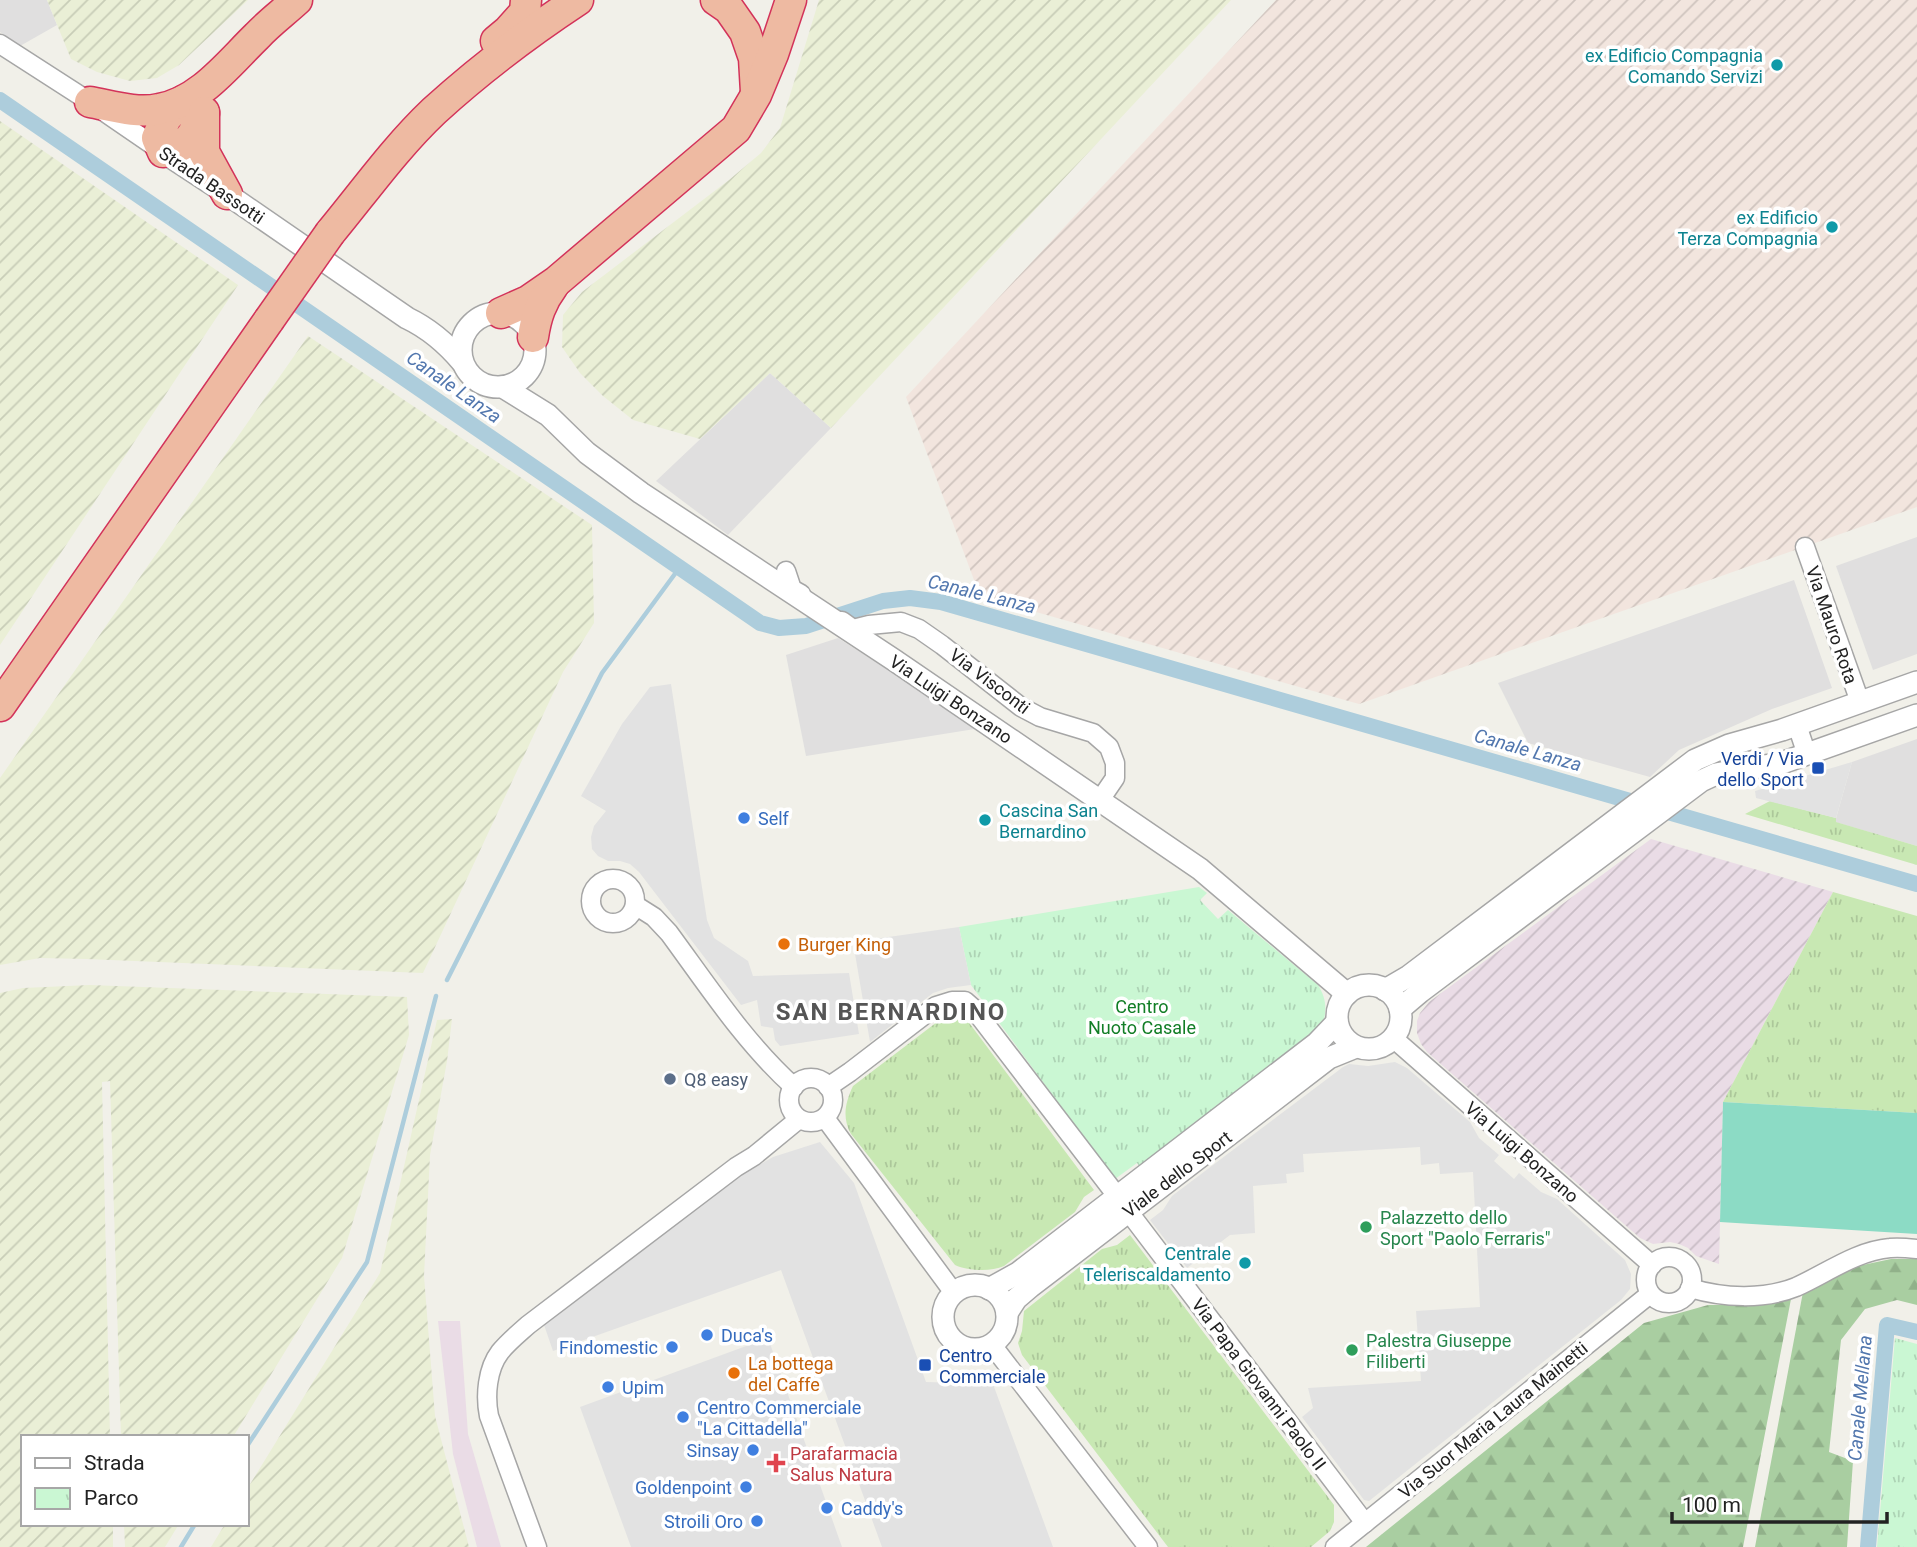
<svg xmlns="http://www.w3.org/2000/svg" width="1917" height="1547" viewBox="0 0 1917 1547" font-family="Roboto,sans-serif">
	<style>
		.residential { fill: #e0dfdf }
		.industrial { fill: url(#industrial-furrows) }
		.military { fill: url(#military-furrows) }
		.railway { fill: #eadce6 }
		.farmland { fill: url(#farmland-furrows) }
		.grass { fill: url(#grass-tufts) }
		.forest { fill: url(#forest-firs) }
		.park { fill: url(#park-tufts) }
		.pitch { fill: #8cdbc5 }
		.parking { fill: #e2e2e2 }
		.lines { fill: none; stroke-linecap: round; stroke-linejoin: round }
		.stream { stroke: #adcddc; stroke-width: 4.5 }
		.canal { stroke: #adcddc; stroke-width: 16 }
		.minor-casing { stroke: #a6a6a6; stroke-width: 21 }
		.tertiary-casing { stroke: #a6a6a6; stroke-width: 24 }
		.trunk-casing { stroke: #d3335a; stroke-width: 33 }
		.minor { stroke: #fff; stroke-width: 18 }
		.tertiary { stroke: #fff; stroke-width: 21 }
		.trunk { stroke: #eebaa2; stroke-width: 30 }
		.trunk-bridge-casing { stroke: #d3335a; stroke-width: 33; stroke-linecap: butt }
		.trunk-bridge { stroke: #eebaa2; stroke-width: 30 }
		.culture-dot { fill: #0f9aa8; stroke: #fff; stroke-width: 2.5 }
		.transit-dot { fill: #1a4fb4; stroke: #fff; stroke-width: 2.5 }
		.shop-dot { fill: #3f7fe0; stroke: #fff; stroke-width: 2.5 }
		.food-dot { fill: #e8710a; stroke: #fff; stroke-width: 2.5 }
		.service-dot { fill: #5c6f8a; stroke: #fff; stroke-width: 2.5 }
		.leisure-dot { fill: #2e9e5b; stroke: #fff; stroke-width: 2.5 }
		.health-dot { fill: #e0444e; stroke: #fff; stroke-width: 2.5 }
		.labels { text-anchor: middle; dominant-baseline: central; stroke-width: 7; stroke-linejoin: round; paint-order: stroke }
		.culture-label { font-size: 18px; fill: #0d838f; stroke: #fff; text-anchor: end }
		.street-label { font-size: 18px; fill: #222; stroke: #fff }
		.transit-label { font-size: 18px; fill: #164399; stroke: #fff; text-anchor: end }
		.shop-label { font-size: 18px; fill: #366cbe; stroke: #fff; text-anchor: start }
		.food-label { font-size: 18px; fill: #c56008; stroke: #fff; text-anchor: start }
		.park-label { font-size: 18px; fill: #127e26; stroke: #fff }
		.service-label { font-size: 18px; fill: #4e5e75; stroke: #fff; text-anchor: start }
		.leisure-label { font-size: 18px; fill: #27864d; stroke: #fff; text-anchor: start }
		.health-label { font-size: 18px; fill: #be3a42; stroke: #fff; text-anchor: start }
		.water-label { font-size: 19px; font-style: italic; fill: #5277ae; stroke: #fff }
		.district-label { font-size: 24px; font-weight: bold; letter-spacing: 2px; fill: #555; stroke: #fff }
	</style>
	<defs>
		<pattern id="industrial-furrows" width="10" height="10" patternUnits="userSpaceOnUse" patternTransform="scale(1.75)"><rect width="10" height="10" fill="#eadce6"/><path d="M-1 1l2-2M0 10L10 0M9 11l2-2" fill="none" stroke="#c8bcc5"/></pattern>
		<pattern id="military-furrows" width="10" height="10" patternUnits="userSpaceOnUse" patternTransform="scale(1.75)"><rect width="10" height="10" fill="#f2e5de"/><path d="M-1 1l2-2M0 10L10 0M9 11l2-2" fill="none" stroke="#cfc4be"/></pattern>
		<pattern id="farmland-furrows" width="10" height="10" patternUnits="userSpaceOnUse" patternTransform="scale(1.75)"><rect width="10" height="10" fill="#eaefd6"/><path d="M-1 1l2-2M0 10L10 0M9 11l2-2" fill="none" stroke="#c8cdb7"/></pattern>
		<pattern id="grass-tufts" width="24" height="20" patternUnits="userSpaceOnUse" patternTransform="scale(1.75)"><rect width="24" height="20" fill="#c8e8b3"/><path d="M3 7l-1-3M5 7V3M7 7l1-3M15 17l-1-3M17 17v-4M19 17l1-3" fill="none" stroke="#acc79a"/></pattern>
		<pattern id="forest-firs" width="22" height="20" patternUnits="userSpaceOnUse" patternTransform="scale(1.75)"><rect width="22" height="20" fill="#a9cea1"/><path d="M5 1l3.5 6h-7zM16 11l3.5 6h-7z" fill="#91b18a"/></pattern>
		<pattern id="park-tufts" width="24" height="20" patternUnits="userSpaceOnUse" patternTransform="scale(1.75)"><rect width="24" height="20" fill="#caf7d3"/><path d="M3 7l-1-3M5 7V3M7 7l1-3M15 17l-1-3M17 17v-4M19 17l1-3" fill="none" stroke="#add3b5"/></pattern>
	</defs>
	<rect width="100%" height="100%" fill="#f1f0e9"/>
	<!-- residential -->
	<g class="residential">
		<path d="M0 0H47L57 25 20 46 0 32Z"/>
		<path d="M770 373 831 428 728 535 656 481Z"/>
		<path d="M1917 537V654L1873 670 1836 566Z"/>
		<path d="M1794 580 1832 688 1772 709 1679 750 1650 777 1528 743 1498 683Z"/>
		<path d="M838 638 981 728 806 756 786 655Z"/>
		<path d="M1917 739V846L1835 822 1852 762Z"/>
	</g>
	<!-- industrial -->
	<path class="industrial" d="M1651 839 1833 892 1723 1102 1719 1264 1696 1256 1688 1248 1679 1244 1670 1242 1653 1244 1640 1238 1427 1052 1421 1044 1417 1033V1021L1420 1013 1429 1002Z"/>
	<!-- military -->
	<path class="military" d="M1276 0H1917V507L1359 704 980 596 906 397Z"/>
	<!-- railway -->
	<path class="railway" d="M438 1321H460L468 1434 501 1547H477L453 1454Z"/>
	<!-- farmland -->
	<g class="farmland">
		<path d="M47 0H248L179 65 157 78 130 81 97 72 71 59Z"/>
		<path d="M819 0H1231L831 428 770 373 700 439 633 420 603 396 580 373 562 347 563 315 582 292 729 180 761 153 780 128Z"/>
		<path d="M0 121 238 285 0 645Z"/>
		<path d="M308 336 592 525 594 623 563 672 423 973 86 959 40 958 0 965V778Z"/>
		<path d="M90 985 407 997 409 1035 342 1258 233 1437H121L110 1081 102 1082 110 1437H23V1524H113V1547H0V993L23 988Z"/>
		<path d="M452 1019 447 1061 430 1155 424 1276 435 1416 469 1547H211L225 1524H247V1489L380 1273 437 1020Z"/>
		<path d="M124 1524H179L165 1547H125Z"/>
	</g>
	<!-- grass -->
	<g class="grass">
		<path d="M1770 801 1836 818V822L1917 846V865L1745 814Z"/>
		<path d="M1833 892 1917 916V1113L1723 1102Z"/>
		<path d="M952 1015 960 1016 967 1020 1094 1190 1084 1197 1075 1212 1004 1266C991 1272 968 1271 955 1265L851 1134C842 1118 845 1103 853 1086L941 1019Z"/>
		<path d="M1130 1235 1334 1505V1522L1330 1531 1311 1547H1168L1022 1355 1018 1343 1022 1331 1024 1311 1102 1249 1117 1245Z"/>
	</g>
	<!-- forest -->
	<g class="forest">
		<path d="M1891 1259H1917V1305L1897 1300 1865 1309 1841 1340 1829 1452 1853 1461 1847 1547H1755L1803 1292 1858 1266Z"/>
		<path d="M1791 1299 1743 1547H1366L1644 1323 1708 1305H1756Z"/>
	</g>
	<!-- park -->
	<g class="park">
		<path d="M1199 887 1207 893 1200 900 1218 919 1228 910 1318 985C1327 999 1327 1011 1322 1027L1140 1167 1137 1163 1115 1179 971 985 959 927Z"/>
		<path d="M1895 1338 1917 1344V1547H1877Z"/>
	</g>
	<!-- pitch -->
	<path class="pitch" d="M1723 1102 1917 1113V1234L1720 1222Z"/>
	<!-- parking -->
	<g class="parking">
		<path d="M671 684 707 920 714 938 748 961 753 976 849 973 859 1034 780 1046 775 1040 773 1028 761 1026 757 1000 741 1005 639 872 630 864 620 861H608L598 856 592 849 591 837 594 826 606 811 581 796 622 724 650 687Z"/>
		<path d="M1852 762 1836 818 1756 798 1755 791Z"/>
		<path d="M959 927 971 985 948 988 933 993 870 1042 853 942Z"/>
		<path d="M1395 1062 1407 1068 1470 1122 1479 1138 1499 1155 1494 1161 1514 1179 1519 1173 1541 1192 1557 1199 1625 1260 1631 1274 1630 1289 1621 1300 1369 1501 1364 1500 1302 1417 1313 1408 1308 1388 1421 1381 1416 1311 1480 1307 1473 1172 1440 1174 1439 1163 1421 1165 1420 1147 1303 1154 1304 1172 1286 1174 1287 1183 1253 1186 1255 1233 1230 1235 1187 1268 1150 1220 1163 1210 1172 1196 1343 1067 1349 1064 1368 1066Z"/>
		<path d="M820 1142 854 1183 926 1382 993 1384 1053 1547H882L781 1270 553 1351 543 1322 721 1186 773 1157Z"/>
		<path d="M768 1338 842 1547H631L580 1407Z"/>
	</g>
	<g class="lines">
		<!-- stream -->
		<g class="stream">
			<path d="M447 980 602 673 680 567"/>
			<path d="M247 1446 367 1262 436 996"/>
			<path d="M181 1547 195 1524"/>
		</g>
		<!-- canal -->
		<g class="canal">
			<path d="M0 100 760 623 779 628 806 626 883 601 910 598 941 602 1917 884"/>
			<path d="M1868 1547 1887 1325 1917 1332"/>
		</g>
		<defs>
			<g id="minor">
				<path d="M0 44 90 102 160 150"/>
				<path d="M1805 547 1860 702"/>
				<path d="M786 571 792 589 801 594"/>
				<path d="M842 621 853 629 869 625 901 622 919 629 942 645 1021 707 1040 717 1093 733 1109 747 1115 763V778L1100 800"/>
				<path d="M1797 725 1807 755"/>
				<circle cx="613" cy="901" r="22"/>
				<path d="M635 905 654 917 669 933C708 986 745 1043 794 1087"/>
				<path d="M1393 1038 1652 1265"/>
				<circle cx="811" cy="1100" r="22"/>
				<path d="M828 1087 850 1072 936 1006 952 1001H965L973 1008 1117 1196"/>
				<path d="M825 1118 954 1293"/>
				<path d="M1128 1211 1365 1523"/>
				<circle cx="1669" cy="1280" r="23"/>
				<path d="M1690 1288C1723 1298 1764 1300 1796 1287 1827 1273 1856 1251 1890 1248 1899 1247 1908 1248 1917 1249"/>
				<path d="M992 1345 1148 1547"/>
				<path d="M537 1547 489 1416C485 1396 487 1369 500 1352 508 1342 518 1334 528 1325L736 1167 754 1156 799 1119"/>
				<path d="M1335 1547 1650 1294"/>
			</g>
			<g id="tertiary">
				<path d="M163 152 227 194 407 318C430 329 446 343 462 362"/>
				<circle cx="498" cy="350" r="37"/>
				<path d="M503 387 548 415 587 453 641 493 894 660 1200 869 1347 994"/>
				<circle cx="1369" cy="1017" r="32"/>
				<path d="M1385 990 1409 976 1695 760 1729 745 1782 730 1917 682"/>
				<path d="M1400 1009 1420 992 1701 781 1716 774 1737 770 1779 764 1917 715"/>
				<circle cx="975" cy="1317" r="32"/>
				<path d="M989 1289 1018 1273 1317 1043 1337 1022"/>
				<path d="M1007 1313 1016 1299 1030 1287 1329 1058 1356 1047"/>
			</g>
			<g id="trunk">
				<path d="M716 0 729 9 745 32 754 58 756 92"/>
				<path d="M496 41 508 31 525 12 526 0"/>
				<path d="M183 101 166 118 157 138 163 152C188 148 193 135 204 113"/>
				<path d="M90 102C112 106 137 114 159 109 200 102 229 63 257 36 269 23 284 12 297 0"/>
				<path d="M204 112V152L227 194"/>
				<path d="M330 233C364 192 395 148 434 111 479 70 528 33 578 0"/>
				<path d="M501 313 528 301 557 281 736 129 756 95 773 54 791 0"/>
				<path d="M533 337C536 317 541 302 553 286"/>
				<path d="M0 706 269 320"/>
			</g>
		</defs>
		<!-- minor casing -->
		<use href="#minor" class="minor-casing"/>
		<!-- tertiary casing -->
		<use href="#tertiary" class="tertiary-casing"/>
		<!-- trunk casing -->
		<use href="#trunk" class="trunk-casing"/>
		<!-- minor -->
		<use href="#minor" class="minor"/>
		<!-- tertiary -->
		<use href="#tertiary" class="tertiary"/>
		<!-- trunk -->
		<use href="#trunk" class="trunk"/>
		<defs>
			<path id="trunk-bridge" d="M269 320 330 233"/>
		</defs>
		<!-- trunk-bridge casing -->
		<use href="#trunk-bridge" class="trunk-bridge-casing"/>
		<!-- trunk-bridge -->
		<use href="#trunk-bridge" class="trunk-bridge"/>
	</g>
	<!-- markers -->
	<g class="culture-dot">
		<circle cx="1777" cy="65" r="7"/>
		<circle cx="1832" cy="227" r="7"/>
		<circle cx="985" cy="820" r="7"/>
		<circle cx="1245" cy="1263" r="7"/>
	</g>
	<g class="transit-dot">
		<rect x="1811" y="761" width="14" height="14" rx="3.5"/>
		<rect x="918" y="1358" width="14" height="14" rx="3.5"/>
	</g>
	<g class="shop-dot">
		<circle cx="744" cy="818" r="7"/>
		<circle cx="707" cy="1335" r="7"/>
		<circle cx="672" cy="1347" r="7"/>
		<circle cx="608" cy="1387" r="7"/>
		<circle cx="683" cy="1417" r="7"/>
		<circle cx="753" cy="1450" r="7"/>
		<circle cx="746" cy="1487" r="7"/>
		<circle cx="827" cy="1508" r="7"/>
		<circle cx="757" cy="1521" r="7"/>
	</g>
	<g class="food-dot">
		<circle cx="784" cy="944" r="7"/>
		<circle cx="734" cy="1373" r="7"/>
	</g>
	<circle class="service-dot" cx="670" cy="1079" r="7"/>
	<g class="leisure-dot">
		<circle cx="1366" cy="1227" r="7"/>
		<circle cx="1352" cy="1350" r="7"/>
	</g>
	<path class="health-dot" d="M772.5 1452.5h7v7h7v7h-7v7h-7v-7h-7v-7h7z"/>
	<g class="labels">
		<!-- culture labels -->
		<g class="culture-label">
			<text x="1763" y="55">ex Edificio Compagnia<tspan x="1763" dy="21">Comando Servizi</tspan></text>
			<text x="1818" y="217">ex Edificio<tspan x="1818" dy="21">Terza Compagnia</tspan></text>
			<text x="999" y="810" text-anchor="start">Cascina San<tspan x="999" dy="21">Bernardino</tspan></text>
			<text x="1231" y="1253">Centrale<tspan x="1231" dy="21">Teleriscaldamento</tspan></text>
		</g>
		<!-- street labels -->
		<g class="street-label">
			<text transform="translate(212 185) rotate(34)">Strada Bassotti</text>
			<text transform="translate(1832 625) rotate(71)">Via Mauro Rota</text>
			<text transform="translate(990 681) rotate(37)">Via Visconti</text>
			<text transform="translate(951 699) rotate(34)">Via Luigi Bonzano</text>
			<text transform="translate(1522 1152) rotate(41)">Via Luigi Bonzano</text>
			<text transform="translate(1177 1174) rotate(-37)">Viale dello Sport</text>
			<text transform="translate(1259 1384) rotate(53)">Via Papa Giovanni Paolo II</text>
			<text transform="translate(1493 1420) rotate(-39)">Via Suor Maria Laura Mainetti</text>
		</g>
		<!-- transit labels -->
		<g class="transit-label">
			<text x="1804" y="758">Verdi / Via<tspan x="1804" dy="21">dello Sport</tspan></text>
			<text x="939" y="1355" text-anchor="start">Centro<tspan x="939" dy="21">Commerciale</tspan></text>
		</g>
		<!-- shop labels -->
		<g class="shop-label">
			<text x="758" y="818">Self</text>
			<text x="721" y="1335">Duca's</text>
			<text x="658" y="1347" text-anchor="end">Findomestic</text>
			<text x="622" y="1387">Upim</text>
			<text x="697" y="1407">Centro Commerciale<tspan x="697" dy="21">"La Cittadella"</tspan></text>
			<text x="739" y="1450" text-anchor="end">Sinsay</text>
			<text x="732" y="1487" text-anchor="end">Goldenpoint</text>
			<text x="841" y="1508">Caddy's</text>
			<text x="743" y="1521" text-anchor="end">Stroili Oro</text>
		</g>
		<!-- food labels -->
		<g class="food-label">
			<text x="798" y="944">Burger King</text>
			<text x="748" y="1363">La bottega<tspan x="748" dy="21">del Caffe</tspan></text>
		</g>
		<!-- park labels -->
		<g class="park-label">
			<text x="1142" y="1006">Centro<tspan x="1142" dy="21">Nuoto Casale</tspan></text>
		</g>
		<!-- service labels -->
		<g class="service-label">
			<text x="684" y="1079">Q8 easy</text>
		</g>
		<!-- leisure labels -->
		<g class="leisure-label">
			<text x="1380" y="1217">Palazzetto dello<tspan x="1380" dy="21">Sport "Paolo Ferraris"</tspan></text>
			<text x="1366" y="1340">Palestra Giuseppe<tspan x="1366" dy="21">Filiberti</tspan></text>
		</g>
		<!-- health labels -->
		<g class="health-label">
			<text x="790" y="1453">Parafarmacia<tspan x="790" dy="21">Salus Natura</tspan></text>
		</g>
		<!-- water labels -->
		<g class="water-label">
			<text transform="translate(454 387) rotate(35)">Canale Lanza</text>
			<text transform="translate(982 594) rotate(14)">Canale Lanza</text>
			<text transform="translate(1528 750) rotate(16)">Canale Lanza</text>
			<text transform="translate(1860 1398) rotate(-85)">Canale Mellana</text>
		</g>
		<!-- district labels -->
		<g class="district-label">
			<text x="891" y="1012">SAN BERNARDINO</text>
		</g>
	</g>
	<!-- legend -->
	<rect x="21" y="1435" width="228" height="91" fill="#ffffff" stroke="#a7a7a7" stroke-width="2"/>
	<rect x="35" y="1458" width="35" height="10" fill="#ffffff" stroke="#a7a7a7" stroke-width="2"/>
	<text x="84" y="1470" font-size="21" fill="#222222">Strada</text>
	<rect x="35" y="1488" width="35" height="21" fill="url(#park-tufts)" stroke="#a7a7a7" stroke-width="2"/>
	<text x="84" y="1505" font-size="21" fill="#222222">Parco</text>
	<!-- scale -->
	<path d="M1672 1512v10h215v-10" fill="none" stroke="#222222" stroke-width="3.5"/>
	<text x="1682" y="1512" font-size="21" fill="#222222" stroke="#ffffff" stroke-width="5" paint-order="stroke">100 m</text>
</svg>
